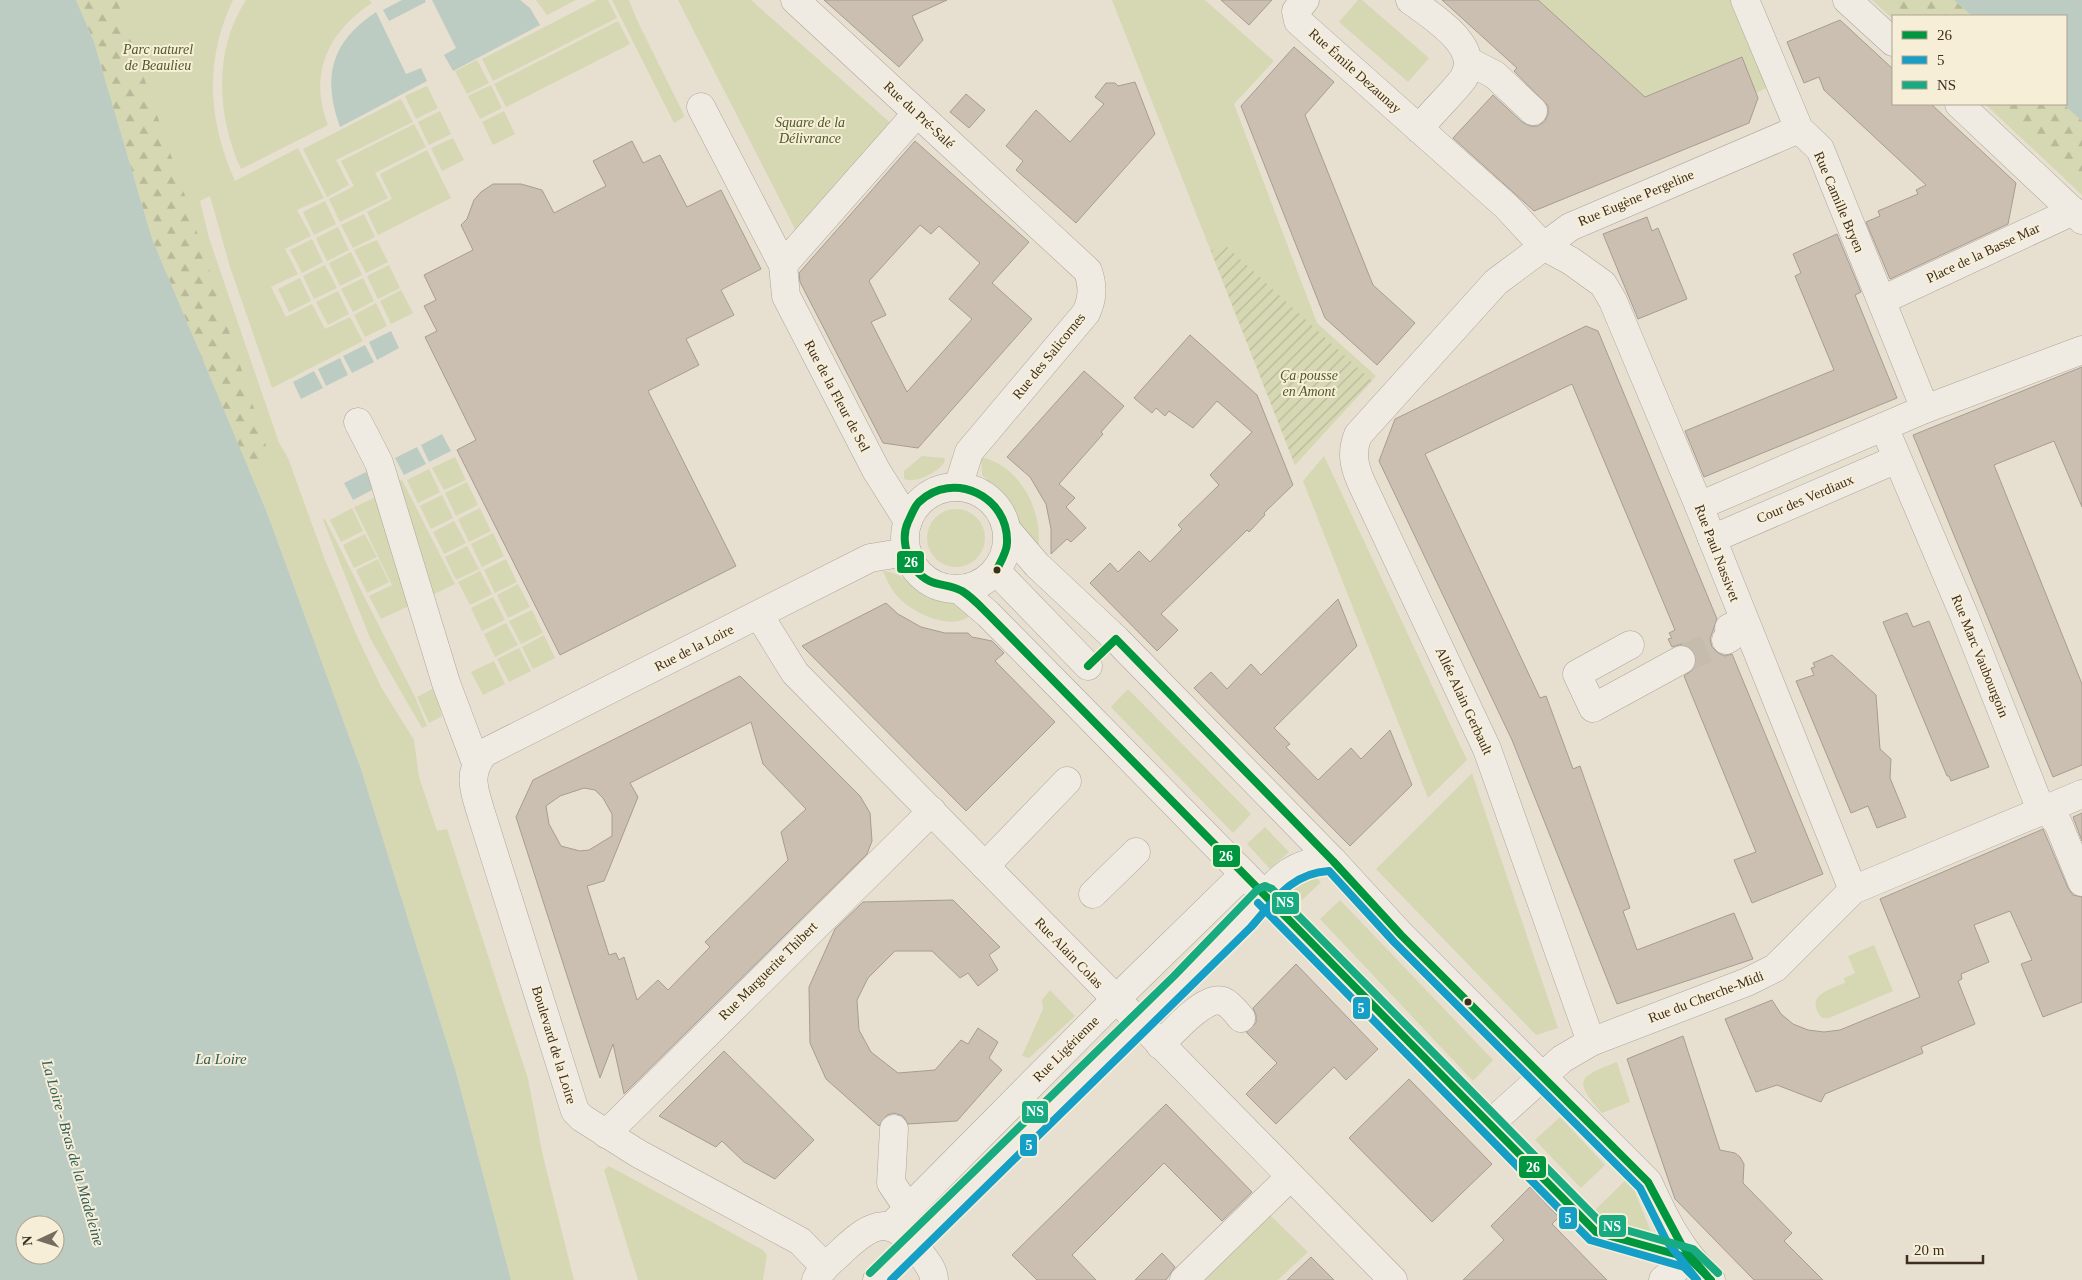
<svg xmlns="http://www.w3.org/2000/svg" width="2082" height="1280" viewBox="0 0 2082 1280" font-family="Georgia,serif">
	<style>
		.green { fill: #d6d7b3 }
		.forest { fill: url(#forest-firs) }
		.garden { fill: url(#garden-furrows) }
		.water { fill: #bcccc2; fill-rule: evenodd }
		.building { fill: #cbbfb2; stroke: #a89c90; fill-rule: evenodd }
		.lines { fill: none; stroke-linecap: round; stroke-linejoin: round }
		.minor-tunnel { stroke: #c5bcae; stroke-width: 28; stroke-dasharray: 28 14; stroke-linecap: butt }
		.minor-casing { stroke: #ada599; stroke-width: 29 }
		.minor { stroke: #efebe3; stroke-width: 28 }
		.bus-1-casing { stroke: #f7eed8; stroke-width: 11 }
		.bus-2-casing { stroke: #f7eed8; stroke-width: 11 }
		.bus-3-casing { stroke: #f7eed8; stroke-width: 11 }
		.bus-1 { stroke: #009640; stroke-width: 8 }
		.bus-2 { stroke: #159fc6; stroke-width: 8 }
		.bus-3 { stroke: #18ab81; stroke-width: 8 }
		.bus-dot { fill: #3d2e20; stroke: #f7eed8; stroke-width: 2 }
		.labels { text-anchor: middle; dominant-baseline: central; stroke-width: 4; stroke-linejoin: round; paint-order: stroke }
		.park-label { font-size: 14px; font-style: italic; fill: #4d5a26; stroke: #f7eed8 }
		.street-label { font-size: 14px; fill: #3d2e20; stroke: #f7eed8 }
		.water-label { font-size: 15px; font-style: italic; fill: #2f5d5a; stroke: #f7eed8 }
		.line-badge { stroke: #f7eed8; stroke-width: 2 }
		.badge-label { font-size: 14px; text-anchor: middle; font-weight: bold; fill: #fff }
	</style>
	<defs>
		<pattern id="forest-firs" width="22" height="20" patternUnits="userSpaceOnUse" patternTransform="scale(1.25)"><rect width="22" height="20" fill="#d6d7b3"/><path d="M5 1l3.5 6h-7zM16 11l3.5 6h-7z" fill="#b9b99a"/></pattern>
		<pattern id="garden-furrows" width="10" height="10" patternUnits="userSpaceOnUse" patternTransform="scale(1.25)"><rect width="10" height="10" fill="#d6d7b3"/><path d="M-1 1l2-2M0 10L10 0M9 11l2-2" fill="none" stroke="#b9b99a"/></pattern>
	</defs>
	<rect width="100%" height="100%" fill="#e7e0d1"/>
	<!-- green -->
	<g class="green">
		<path d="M76 0H233C204 61 208 120 235 181L298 148 324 198 297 210 311 236 285 249 298 274 271 287 286 317 312 304 325 329 350 317 363 341 272 388 230 267 210 196 200 201 209 238 279 443 288 458 325 560 356 634 381 687 414 740 419 777 437 831 447 829 528 1079 543 1156 574 1280H511L456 1072 361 769 266 510 152 239 94 42Z"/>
		<path d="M246 0H369L372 3C328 32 308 74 328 125L241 169C217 117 213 50 246 0Z"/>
		<path d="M536 0H576L547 15Z"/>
		<path d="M597 0H608L617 18 493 81 482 59Z"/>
		<path d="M612 0H629L636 18 683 113 684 117 674 123Z"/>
		<path d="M678 0H751L893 125 797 233Z"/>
		<path d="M1112 0H1205L1274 61 1234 104 1317 323 1376 376 1295 465Z"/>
		<path d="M1358 0H1362L1429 58 1408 82 1339 22Z"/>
		<path d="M1538 0H1737L1766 88 1756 93 1741 57 1645 97Z"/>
		<path d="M1872 0H1954L1972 16H1893V19Z"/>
		<path d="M618 21 630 44 506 107 494 84Z"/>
		<path d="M477 60 489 83 467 94 455 71Z"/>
		<path d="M491 85 502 108 480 119 468 96Z"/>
		<path d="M427 86 438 108 416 119 405 96Z"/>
		<path d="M401 99 413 122 336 160 349 185 327 197 303 149Z"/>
		<path d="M1985 104H2063L2082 121V195Z"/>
		<path d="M440 111 451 134 429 145 418 122Z"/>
		<path d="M504 111 515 134 493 145 482 122Z"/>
		<path d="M414 124 426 147 375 173 388 198 340 222 329 199 354 186 341 161Z"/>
		<path d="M453 138 464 160 442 171 431 148Z"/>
		<path d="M427 150 451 198 378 235 367 212 392 199 380 174Z"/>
		<path d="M325 201 336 224 314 235 303 212Z"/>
		<path d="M364 214 375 237 353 248 341 225Z"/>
		<path d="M338 227 349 250 327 261 316 238Z"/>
		<path d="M312 239 323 262 302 273 290 250Z"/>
		<path d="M377 240 388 262 366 273 354 250Z"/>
		<path d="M351 252 362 275 340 286 329 263Z"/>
		<path d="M325 265 337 288 314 299 303 276Z"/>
		<path d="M389 265 400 288 378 299 367 276Z"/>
		<path d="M300 278 311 301 289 312 278 289Z"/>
		<path d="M363 278 374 301 353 312 341 289Z"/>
		<path d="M401 290 413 313 391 324 380 301Z"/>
		<path d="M338 291 349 314 328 325 316 302Z"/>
		<path d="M376 303 387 326 365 337 354 315Z"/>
		<path d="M922 456 944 458 945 461C939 472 916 484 904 479V471Z"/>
		<path d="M1324 456 1467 760 1428 798 1303 481Z"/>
		<path d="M455 457 466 480 444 490 432 468Z"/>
		<path d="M981 457C1021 466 1044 512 1038 551L1023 532 1010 504 982 475Z"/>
		<path d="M429 469 440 492 418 503 407 480Z"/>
		<path d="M402 480 455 584 434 594 399 481Z"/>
		<path d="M467 482 478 505 456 516 445 493Z"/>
		<path d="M442 495 453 518 431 529 420 506Z"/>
		<path d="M376 497 409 606 381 619 369 596 392 585 354 507Z"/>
		<path d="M352 508 363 531 341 542 330 520Z"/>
		<path d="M480 508 491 531 469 542 458 519Z"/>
		<circle cx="956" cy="538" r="29"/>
		<path d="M325 519 415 697 427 726 422 728 370 638 323 520Z"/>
		<path d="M454 521 466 543 444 554 433 532Z"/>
		<path d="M493 533 504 556 482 567 471 544Z"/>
		<path d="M365 534 377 557 354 568 343 545Z"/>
		<path d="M467 546 479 569 456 580 445 557Z"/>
		<path d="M378 559 389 582 367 593 356 570Z"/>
		<path d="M506 559 517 582 495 593 484 570Z"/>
		<path d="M480 571 492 594 470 605 458 582Z"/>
		<path d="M883 571C901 573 910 583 925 591 944 602 953 599 970 616 950 631 913 613 899 598 891 590 887 580 883 571Z"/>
		<path d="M518 584 530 607 508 618 497 595Z"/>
		<path d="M493 597 505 620 482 631 471 608Z"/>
		<path d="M532 610 543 633 521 644 509 621Z"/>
		<path d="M506 623 518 645 495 657 484 634Z"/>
		<path d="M544 635 555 658 533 669 522 647Z"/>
		<path d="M519 648 531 671 509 682 497 659Z"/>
		<path d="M494 661 505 684 483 695 471 672Z"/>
		<path d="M434 688 442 716 429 723 417 697Z"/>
		<path d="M1128 689 1251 814 1233 833 1111 707Z"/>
		<path d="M1472 773 1558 1028 1536 1035 1376 869Z"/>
		<path d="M1265 827 1289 852 1270 869 1247 844Z"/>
		<path d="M1311 873 1321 882 1302 900 1287 882Z"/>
		<path d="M1340 900 1493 1060 1473 1081 1320 919Z"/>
		<path d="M1874 945 1893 991 1829 1018H1822C1804 996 1828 990 1845 983L1844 978 1855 973 1848 956Z"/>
		<path d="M1050 990 1075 1016 1029 1058 1022 1056 1043 1009 1042 1000Z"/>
		<path d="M1617 1062 1630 1102 1602 1113C1572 1079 1579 1077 1617 1062Z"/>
		<path d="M1560 1117 1605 1165 1581 1188 1535 1140Z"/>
		<path d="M609 1166 763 1250 767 1255 763 1280H638L604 1170Z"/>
		<path d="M1629 1177 1654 1239 1592 1213Z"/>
		<path d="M1265 1210 1308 1252 1278 1280H1194Z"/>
	</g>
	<!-- forest -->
	<g class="forest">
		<path d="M76 0H117L191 213 269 455 249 470 152 239 94 42Z"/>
		<path d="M1884 0H1954L1972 16H1903Z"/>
		<path d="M1999 104H2063L2082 121V180Z"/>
	</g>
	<!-- garden -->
	<path class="garden" d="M1225 245 1372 381 1295 465 1211 251Z"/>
	<!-- water -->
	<g class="water">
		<path d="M0 0H76L94 42 152 239 266 510 361 769 456 1072 511 1280H0ZM25 1225H55V1255H25Z"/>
		<path d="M402 0H425L426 2 389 21 383 10Z"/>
		<path d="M432 0H520L530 8 540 25 453 71 444 55 456 48Z"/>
		<path d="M1954 0H2082V121L2063 104H2066V16H1972Z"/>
		<path d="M376 12 406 74 421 68 427 81 340 127C322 76 331 42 376 12Z"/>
		<path d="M391 331 399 348 377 360 369 342Z"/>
		<path d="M365 345 374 362 352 373 343 356Z"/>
		<path d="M340 358 348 375 326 386 318 369Z"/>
		<path d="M314 371 323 388 301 399 293 382Z"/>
		<path d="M442 434 451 451 429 462 421 445Z"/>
		<path d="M417 447 426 464 404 475 395 458Z"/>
		<path d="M366 472 374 489 353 500 344 483Z"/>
	</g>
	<!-- building -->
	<g class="building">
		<path d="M824 0H947L912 16 923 40 899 67Z"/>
		<path d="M1221 0H1272L1249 25Z"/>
		<path d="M1442 0H1538L1645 97 1742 57 1758 98 1749 123 1534 211 1453 138 1493 95 1522 122 1530 126H1538L1545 121 1548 114V106L1514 71 1517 68Z"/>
		<path d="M1840 20 1893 69V104H1931L2016 183 2008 224 1890 279 1866 222 1880 216 1878 211 1918 194 1916 190 1926 185 1824 90 1819 77 1804 83 1787 42Z"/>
		<path d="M1294 47 1334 82 1305 115 1373 285 1415 323 1377 365 1325 318 1241 106Z"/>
		<path d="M1135 82 1155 134 1076 223 1016 170 1023 161 1006 146 1036 110 1070 142 1104 104 1095 97 1106 83H1115L1118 86Z"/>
		<path d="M966 94 985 110 969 128 950 112Z"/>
		<path d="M632 141 643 163 660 155 687 207 721 190 761 269 721 290 734 315 686 339 699 365 648 391 736 566 560 655 457 450 476 440 425 337 437 331 424 306 436 300 424 275 473 250 461 225 467 219 474 200 481 192 493 184H521L542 190 554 213 606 186 593 161Z"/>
		<path d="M915 141 1029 242 992 283 1032 319 918 448 883 443 800 282 799 273ZM920 225 931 234 939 226 980 263 949 299 972 319 907 392 871 322 886 315 869 281Z"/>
		<path d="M1647 217 1652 231 1658 228 1687 299 1638 319 1603 234Z"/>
		<path d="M1837 234 1861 292 1855 295 1897 398 1704 477 1685 431 1834 370 1795 276 1801 273 1793 254Z"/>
		<path d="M1586 326 1598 331 1717 619 1710 639 1712 647 1718 653 1725 656 1732 654 1823 874 1752 903 1734 860 1756 852 1684 676 1695 668 1697 661 1695 653 1690 647 1682 644 1672 647 1668 639 1672 638 1669 633 1675 630 1572 384 1425 454 1540 698 1546 696 1573 769 1580 766 1630 908 1623 911 1637 950 1734 913 1753 959 1617 1004 1512 740 1379 461 1395 419Z"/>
		<path d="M1190 335 1257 395 1293 485 1264 513 1265 515 1249 532 1247 530 1161 614 1178 630 1157 651 1090 583 1110 563 1118 572 1139 551 1150 562 1182 529 1178 525 1219 485 1210 475 1252 432 1217 401 1193 428 1169 411 1165 416 1156 408 1152 413 1134 398Z"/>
		<path d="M2082 367V507L2054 441 1994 465 2082 684V765L2053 777 1913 435Z"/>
		<path d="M1084 371 1124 406 1101 432 1103 434 1059 484 1075 498 1066 507 1086 528 1071 542 1067 539 1051 554V529L1046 504 1030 477 1007 457Z"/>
		<path d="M1338 599 1357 646 1274 728 1290 744 1286 747 1318 780 1351 748 1361 759 1390 730 1412 785 1350 846 1194 688 1211 672 1227 689 1251 664 1261 675Z"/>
		<path d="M886 603 898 614 921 627 945 633H968L972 637 992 641 1004 653 995 661 1055 722 966 811 802 646Z"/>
		<path d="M1907 613 1913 627 1929 621 1989 767 1951 781 1949 776H1947L1883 622Z"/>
		<path d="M1832 655 1876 695 1880 749 1891 759 1890 778 1906 817 1877 828 1868 806 1851 813 1796 681 1814 675 1811 668 1815 667 1813 663Z"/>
		<path d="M740 676 860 796 870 813 872 841 867 854 624 1094 613 1044 600 1078 516 817 533 780ZM751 722 763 764 806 809 781 832 788 860 705 942 710 947 668 990 658 980 637 1000 624 957 619 960 616 953 609 955 587 886 604 881 607 874 638 797 630 783ZM584 788 595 790 603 798 612 814V836L589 850 580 851 561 846 549 824 546 806 560 796Z"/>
		<path d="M2082 813V841L2073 817Z"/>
		<path d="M2043 829 2068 888 2073 895 2082 897V1002L2043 1017 2021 964 2032 960 2010 911 1974 925 1989 962 1961 974 1962 979 1958 981 1975 1024 1921 1047 1923 1053 1825 1094 1821 1102 1777 1085 1756 1092 1725 1019 1772 1000 1781 1014 1793 1024 1808 1030 1824 1032 1840 1030 1920 997 1880 899Z"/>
		<path d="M953 900 1000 947 989 955 998 970 978 986 968 973 960 978 932 951H895L868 978 857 1000 859 1030 871 1052 898 1073 935 1070 961 1040 968 1044 978 1028 998 1042 989 1058 1002 1070 957 1121 908 1124 903 1116 894 1113 887 1115 879 1126 826 1079 810 1043 809 987 835 929 863 902Z"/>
		<path d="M1296 964 1378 1049 1346 1080 1334 1067 1276 1124 1246 1094 1277 1063 1246 1032 1256 1023V1015L1253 1008Z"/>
		<path d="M1683 1036 1720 1150 1735 1153 1740 1157 1744 1164 1743 1183 1792 1233 1784 1241 1823 1280H1754L1675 1199 1627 1059Z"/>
		<path d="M724 1051 814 1140 775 1179 744 1162 722 1141 716 1147 659 1116Z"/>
		<path d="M1409 1079 1492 1164 1432 1222 1349 1138Z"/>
		<path d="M1166 1104 1252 1192 1222 1221 1164 1163 1072 1255 1096 1280H1037L1012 1255Z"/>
		<path d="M1530 1187 1559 1217 1552 1224 1607 1280H1463L1504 1240 1491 1226Z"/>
		<path d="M1162 1253 1175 1267 1166 1280H1135Z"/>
		<path d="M1311 1257 1334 1280H1287Z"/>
	</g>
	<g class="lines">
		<!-- minor-tunnel -->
		<path class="minor-tunnel" d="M1681 660 1726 640"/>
		<defs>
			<g id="minor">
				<path d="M795 0 1088 271C1093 286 1093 298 1086 313L969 452 958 487"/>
				<path d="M1305 0 1296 11 1298 21 1506 206 1543 246 1571 261 1603 284 1613 301 1699 506 1853 890"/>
				<path d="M1410 0C1431 16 1484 47 1463 79 1450 96 1433 111 1419 129"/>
				<path d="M1745 0 1799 129 1820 149 1925 409"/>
				<path d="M1847 0 1893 42"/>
				<path d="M1468 61 1495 75 1533 111"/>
				<path d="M1959 104 2082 220"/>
				<path d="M701 107 783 265 786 296 876 470 908 521"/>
				<path d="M783 265 917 113"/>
				<path d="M1893 295 2073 211"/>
				<path d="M358 422 379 463 446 683 476 763"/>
				<path d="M1884 427 1964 615 2037 800 2058 823 2082 882"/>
				<circle cx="956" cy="538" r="51"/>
				<path d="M1699 506 1925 409 2082 350"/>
				<path d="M1007 530 1037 565 1116 639 1333 861 1401 935 1648 1182C1666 1221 1680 1250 1711 1280"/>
				<path d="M1712 539 1897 459"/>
				<path d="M996 571 1088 666"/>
				<path d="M960 590 988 614 1065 692 1596 1232 1689 1258"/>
				<path d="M759 615 795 673 1393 1280"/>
				<path d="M1726 640 1730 638 1729 628 1744 621"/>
				<path d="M1630 645 1577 674 1593 708 1681 660"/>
				<path d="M985 866 1067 781"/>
				<path d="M1093 894 1136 852"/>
				<path d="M1591 1042 1487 749 1361 482C1354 466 1351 452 1358 435L1496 282 1570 227 1799 129"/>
				<path d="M1160 1045C1172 1033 1206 994 1223 1001 1230 1004 1236 1012 1241 1018"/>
				<path d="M1491 1123 1562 1059 1591 1042 1747 982 1775 968 1853 890 2082 794"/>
				<path d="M894 1129 891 1183 908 1208"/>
				<path d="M606 1134 932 811"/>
				<path d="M890 1227 1115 1000 1244 874"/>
				<path d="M825 1267 800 1241 639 1154 582 1118 575 1111 482 816C475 792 466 775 484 753L870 558 907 552"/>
				<path d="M816 1280C821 1268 833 1260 842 1251 874 1221 891 1214 920 1253 926 1261 934 1270 934 1280"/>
				<path d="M877 1280 1244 920C1271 890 1286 859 1333 861"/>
				<path d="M1184 1280 1290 1177"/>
				<path d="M1663 1280 1689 1258"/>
			</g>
		</defs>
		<!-- minor casing -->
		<use href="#minor" class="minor-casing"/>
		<!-- minor -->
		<use href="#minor" class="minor"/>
		<defs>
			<g id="bus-1">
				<path d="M996 571C1000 563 1007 552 1007 543 1009 496 953 470 919 502 914 507 911 516 908 522 901 537 906 556 915 569 930 588 944 582 962 591 972 597 980 606 988 614L1596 1232 1689 1258 1711 1280"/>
				<path d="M1088 666 1116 639 1333 861 1401 935 1648 1182 1681 1244 1707 1276"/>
			</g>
			<g id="bus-2">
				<path d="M1258 903 1590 1240 1684 1267 1697 1280"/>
				<path d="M891 1280 1251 927C1274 901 1291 873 1329 871L1394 942 1640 1188 1666 1240 1697 1280"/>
			</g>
			<path id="bus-3" d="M870 1273 1174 976 1258 889 1265 886 1272 889 1601 1223 1693 1249 1718 1273"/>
		</defs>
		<!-- bus-1 casing -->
		<use href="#bus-1" class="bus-1-casing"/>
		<!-- bus-2 casing -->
		<use href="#bus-2" class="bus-2-casing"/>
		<!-- bus-3 casing -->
		<use href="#bus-3" class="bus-3-casing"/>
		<!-- bus-1 -->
		<use href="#bus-1" class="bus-1"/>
		<!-- bus-2 -->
		<use href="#bus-2" class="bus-2"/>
		<!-- bus-3 -->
		<use href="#bus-3" class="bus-3"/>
	</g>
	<!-- markers -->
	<g class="bus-dot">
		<circle cx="997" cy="570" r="4.5"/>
		<circle cx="1468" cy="1002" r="4.5"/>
	</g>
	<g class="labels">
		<!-- park labels -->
		<g class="park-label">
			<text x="158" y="49">Parc naturel<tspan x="158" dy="16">de Beaulieu</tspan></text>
			<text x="810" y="122">Square de la<tspan x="810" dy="16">Délivrance</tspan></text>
			<text x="1309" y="375">Ça pousse<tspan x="1309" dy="16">en Amont</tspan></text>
		</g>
		<!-- street labels -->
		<g class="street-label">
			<text transform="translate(1355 71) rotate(42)">Rue Émile Dezaunay</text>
			<text transform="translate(919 115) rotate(43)">Rue du Pré-Salé</text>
			<text transform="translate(1636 198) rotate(-23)">Rue Eugène Pergeline</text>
			<text transform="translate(1839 202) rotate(67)">Rue Camille Bryen</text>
			<text transform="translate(1983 253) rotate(-25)">Place de la Basse Mar</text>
			<text transform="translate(1049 356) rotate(-51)">Rue des Salicornes</text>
			<text transform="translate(837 396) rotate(62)">Rue de la Fleur de Sel</text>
			<text transform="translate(1805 499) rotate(-23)">Cour des Verdiaux</text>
			<text transform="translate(1717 553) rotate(69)">Rue Paul Nassivet</text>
			<text transform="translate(694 648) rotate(-27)">Rue de la Loire</text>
			<text transform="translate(1980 656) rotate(68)">Rue Marc Vaubourgoin</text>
			<text transform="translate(1464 701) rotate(65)">Allée Alain Gerbault</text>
			<text transform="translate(1069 953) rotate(46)">Rue Alain Colas</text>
			<text transform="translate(768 971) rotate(-45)">Rue Marguerite Thibert</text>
			<text transform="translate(1706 997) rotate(-21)">Rue du Cherche-Midi</text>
			<text transform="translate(554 1045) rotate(73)">Boulevard de la Loire</text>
			<text transform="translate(1066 1049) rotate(-45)">Rue Ligérienne</text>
		</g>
		<!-- water labels -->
		<g class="water-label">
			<text x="221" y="1059">La Loire</text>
			<text transform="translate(73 1153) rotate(74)">La Loire - Bras de la Madeleine</text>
		</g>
	</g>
	<g class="line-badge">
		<rect x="896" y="550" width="29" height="24" rx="5" fill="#009640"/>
		<rect x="1212" y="844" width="29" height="24" rx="5" fill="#009640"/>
		<rect x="1271" y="891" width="29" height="24" rx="5" fill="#18ab81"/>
		<rect x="1352" y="996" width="19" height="24" rx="5" fill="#159fc6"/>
		<rect x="1021" y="1100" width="28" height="24" rx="5" fill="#18ab81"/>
		<rect x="1019" y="1133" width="19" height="24" rx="5" fill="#159fc6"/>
		<rect x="1518" y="1155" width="29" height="24" rx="5" fill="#009640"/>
		<rect x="1558" y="1206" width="20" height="24" rx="5" fill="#159fc6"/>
		<rect x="1598" y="1214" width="29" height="24" rx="5" fill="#18ab81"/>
	</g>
	<g class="badge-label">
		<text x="911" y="567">26</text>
		<text x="1226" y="861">26</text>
		<text x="1285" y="907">NS</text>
		<text x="1361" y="1013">5</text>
		<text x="1035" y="1116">NS</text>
		<text x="1029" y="1150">5</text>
		<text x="1533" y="1172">26</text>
		<text x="1568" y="1223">5</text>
		<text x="1612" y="1231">NS</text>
	</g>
	<!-- legend -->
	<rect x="1892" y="15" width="175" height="90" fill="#f7eed8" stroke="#ada18e"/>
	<rect x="1902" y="31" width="25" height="8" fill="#009640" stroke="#ada18e"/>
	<text x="1937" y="40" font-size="15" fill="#3d2e20">26</text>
	<rect x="1902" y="56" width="25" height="8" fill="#159fc6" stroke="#ada18e"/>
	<text x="1937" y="65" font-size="15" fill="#3d2e20">5</text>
	<rect x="1902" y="81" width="25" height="8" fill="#18ab81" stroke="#ada18e"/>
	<text x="1937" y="90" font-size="15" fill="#3d2e20">NS</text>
	<!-- north arrow -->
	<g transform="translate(40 1240) rotate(266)"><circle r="24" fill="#f7eed8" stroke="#ada18e"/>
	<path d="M0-4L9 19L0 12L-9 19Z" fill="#786c5e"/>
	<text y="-8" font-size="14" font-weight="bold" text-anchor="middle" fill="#3d2e20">N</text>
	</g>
	<!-- scale -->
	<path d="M1907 1255v8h76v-8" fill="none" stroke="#3d2e20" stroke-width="2.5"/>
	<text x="1914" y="1255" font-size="15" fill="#3d2e20" stroke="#f7eed8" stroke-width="4" paint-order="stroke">20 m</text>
</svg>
